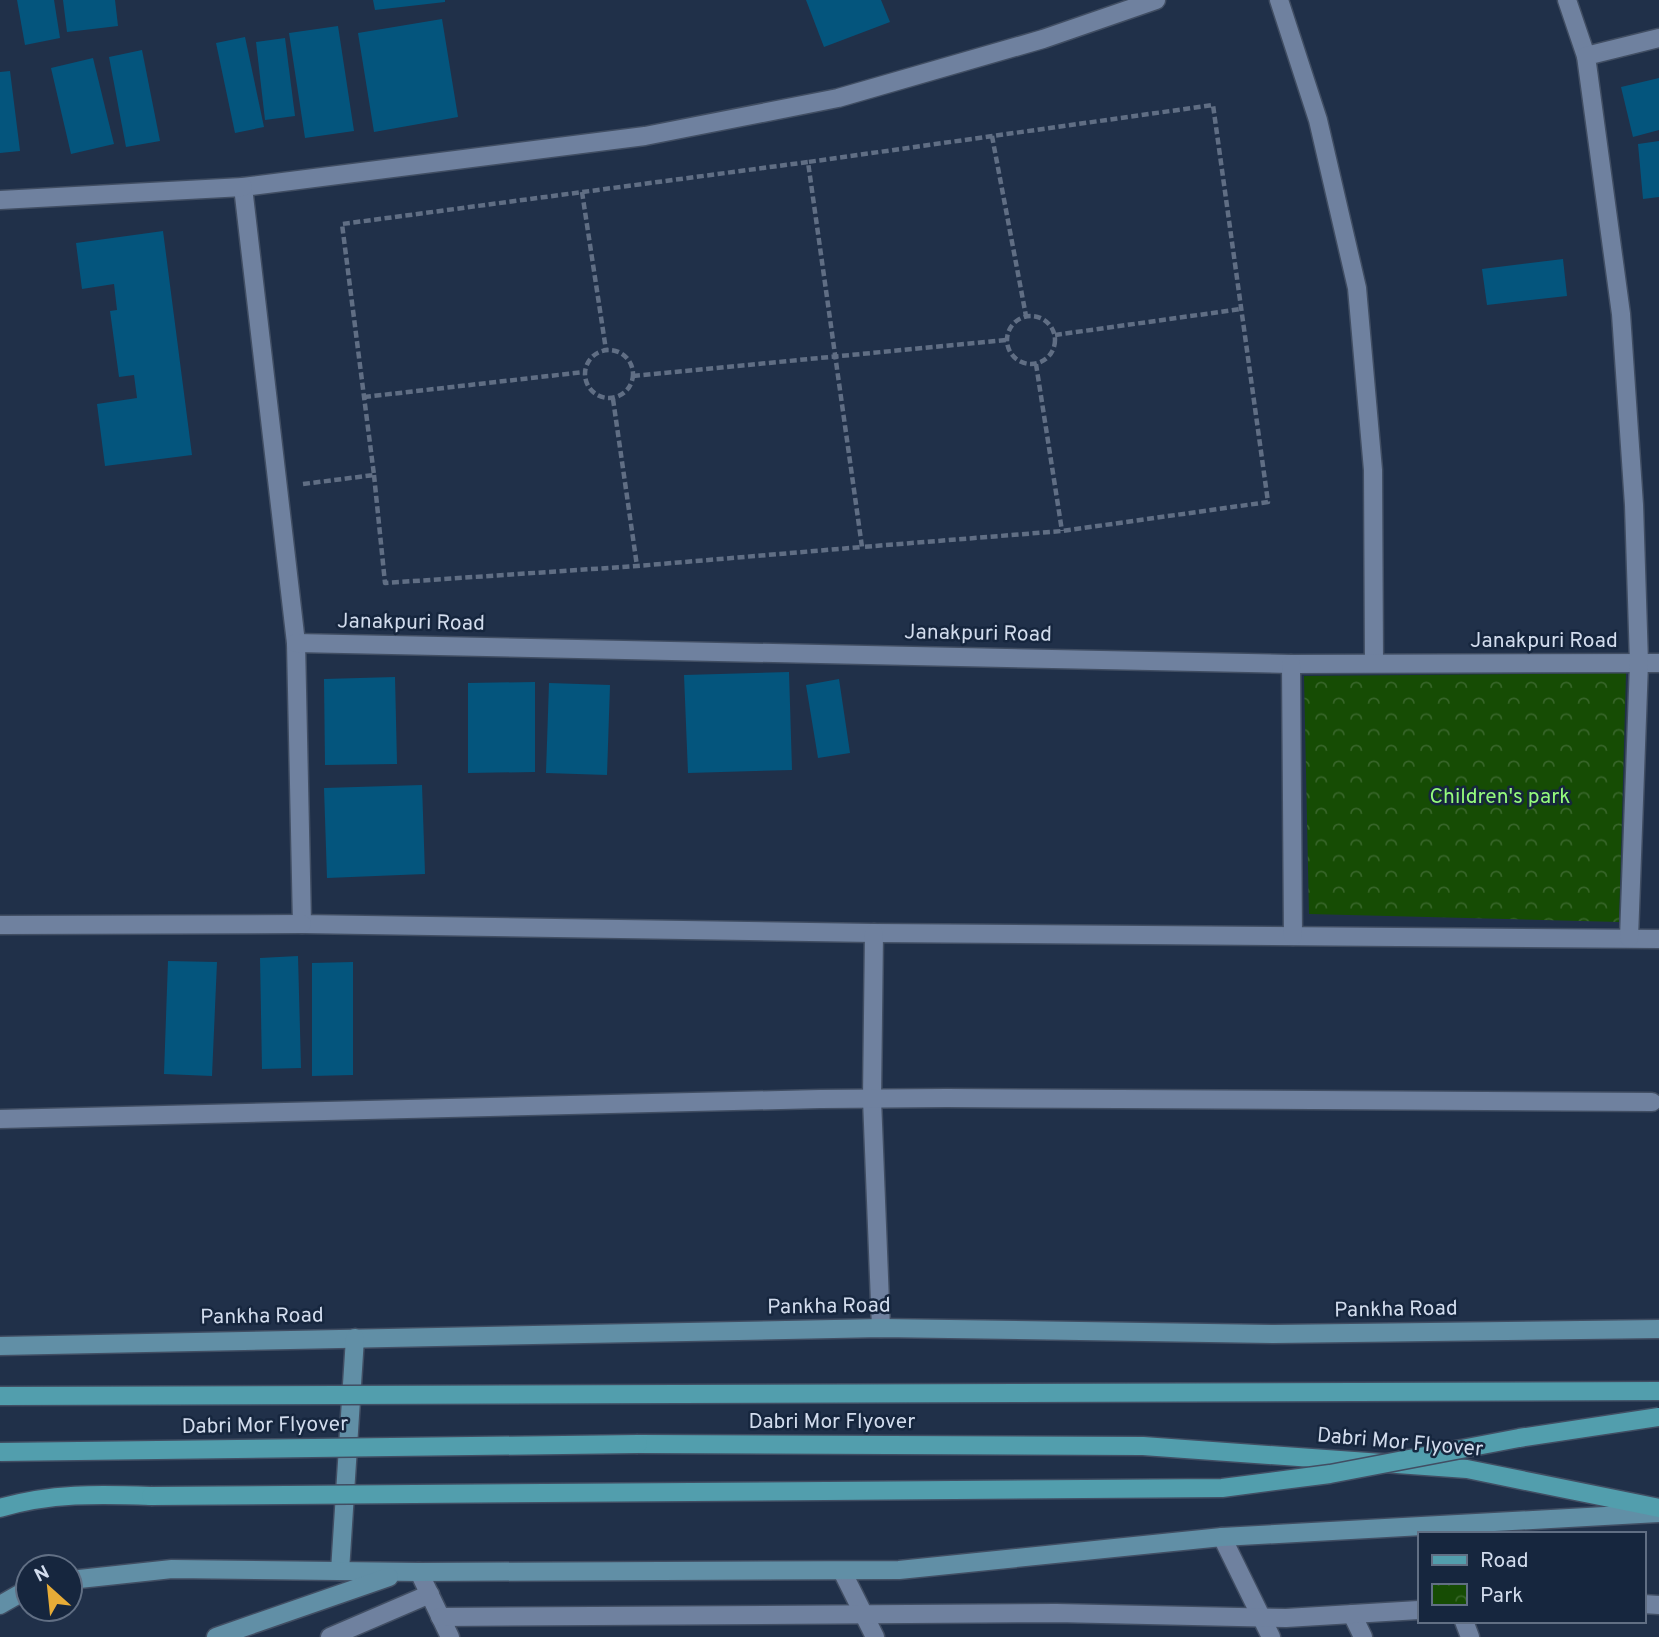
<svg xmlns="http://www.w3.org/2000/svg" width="1659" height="1637" viewBox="0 0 1659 1637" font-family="Overpass,sans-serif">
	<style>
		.park { fill: url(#park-crowns) }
		.building { fill: #04557d }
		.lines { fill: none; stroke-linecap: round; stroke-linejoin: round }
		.service-casing { stroke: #414e63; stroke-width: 21 }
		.minor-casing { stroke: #414e63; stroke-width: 21 }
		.secondary-casing { stroke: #414e63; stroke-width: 21 }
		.primary-casing { stroke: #414e63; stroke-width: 21 }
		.path { stroke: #606e84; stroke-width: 4.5; stroke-dasharray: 7 3.5; stroke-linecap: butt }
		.service { stroke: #6f819f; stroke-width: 18 }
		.minor { stroke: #6f819f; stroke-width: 18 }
		.secondary { stroke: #618fa6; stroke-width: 18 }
		.primary { stroke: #529ead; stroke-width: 18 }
		.primary-bridge-casing { stroke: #414e63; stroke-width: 21; stroke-linecap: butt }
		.primary-bridge { stroke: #529ead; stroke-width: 18 }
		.labels { text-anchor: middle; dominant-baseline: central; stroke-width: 5; stroke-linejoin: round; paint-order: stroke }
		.street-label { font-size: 21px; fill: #d2dced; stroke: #16263e }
		.park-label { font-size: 21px; fill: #94fa7c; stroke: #16263e }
	</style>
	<defs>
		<pattern id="park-crowns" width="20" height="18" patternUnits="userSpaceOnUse" patternTransform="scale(1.75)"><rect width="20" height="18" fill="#164c04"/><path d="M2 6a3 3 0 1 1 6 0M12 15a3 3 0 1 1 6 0" fill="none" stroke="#376529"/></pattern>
	</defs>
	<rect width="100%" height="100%" fill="#203049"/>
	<!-- park -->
	<path class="park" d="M1626 673 1619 922 1309 914 1304 676Z"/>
	<!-- building -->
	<g class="building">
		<path d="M17 0H54L60 38 25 45Z"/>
		<path d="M63 0H115L118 26 67 32Z"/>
		<path d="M373 0H445V2L375 10Z"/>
		<path d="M806 0H881L890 22 824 47Z"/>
		<path d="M442 19 458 117 374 132 358 33Z"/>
		<path d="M338 26 354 131 305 138 289 33Z"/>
		<path d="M245 37 264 127 235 133 216 43Z"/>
		<path d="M285 38 295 116 265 120 256 42Z"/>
		<path d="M142 50 160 141 126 147 109 57Z"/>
		<path d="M93 58 114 144 71 154 51 68Z"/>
		<path d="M10 71 20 151 0 153V72Z"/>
		<path d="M1659 78V130L1633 137 1621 87Z"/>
		<path d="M1659 141V197L1643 199 1638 144Z"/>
		<path d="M163 231 192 455 105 466 97 404 137 398 134 375 119 377 110 311 117 310 114 284 82 289 76 243Z"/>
		<path d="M1563 259 1567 296 1487 305 1482 269Z"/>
		<path d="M789 672 792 770 688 773 684 675Z"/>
		<path d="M395 677 397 764 325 765 324 679Z"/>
		<path d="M839 679 850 753 818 758 806 685Z"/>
		<path d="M535 682V772L468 773V683Z"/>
		<path d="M549 683 610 685 607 775 546 773Z"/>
		<path d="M422 785 425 874 327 878 324 788Z"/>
		<path d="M298 956 301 1068 262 1069 260 958Z"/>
		<path d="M168 961 217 962 212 1076 164 1074Z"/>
		<path d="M353 962V1075L312 1076V963Z"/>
	</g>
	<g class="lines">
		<defs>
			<path id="service" d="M330 1637 430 1594"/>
			<g id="minor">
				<path d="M1156 0 1043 39 838 98 645 136 243 187 296 643 302 924 874 933 1659 939"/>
				<path d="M1279 0 1318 120 1357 288 1373 470 1374 663"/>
				<path d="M1567 0 1586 56"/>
				<path d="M0 200 243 187"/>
				<path d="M296 643 1291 664 1659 663"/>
				<path d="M1291 664 1293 936"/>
				<path d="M0 925 302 924"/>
				<path d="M874 933 872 1099 881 1328"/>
				<path d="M1629 938 1639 663 1634 505 1621 314 1586 56 1659 38"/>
				<path d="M0 1119 820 1099 947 1098 1652 1102"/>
				<path d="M1222 1537 1271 1637"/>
				<path d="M842 1571 875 1637"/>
				<path d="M419 1572 450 1637"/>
				<path d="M1643 1604 1659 1605"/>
				<path d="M1352 1614 1363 1637"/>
				<path d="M440 1617 1056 1613 1286 1618 1419 1610"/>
				<path d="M1464 1621 1470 1637"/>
			</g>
			<g id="secondary">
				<path d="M0 1346 881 1328 1274 1334 1659 1329"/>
				<path d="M340 1571 355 1338"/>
				<path d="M70 1580 172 1569 419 1572 899 1570 1222 1537 1659 1513"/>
				<path d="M0 1605 28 1589"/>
				<path d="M216 1637 389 1577"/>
			</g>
			<g id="primary">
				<path d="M638 1444 1143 1446 1467 1469 1659 1508"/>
				<path d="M0 1508C50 1493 99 1494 151 1496"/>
			</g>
		</defs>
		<!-- service casing -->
		<use href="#service" class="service-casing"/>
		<!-- minor casing -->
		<use href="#minor" class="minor-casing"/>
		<!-- secondary casing -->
		<use href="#secondary" class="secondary-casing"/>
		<!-- primary casing -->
		<use href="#primary" class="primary-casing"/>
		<!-- path -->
		<g class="path">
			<path d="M992 136 1026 316"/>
			<path d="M582 192 606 350"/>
			<circle cx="1031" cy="340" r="24"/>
			<path d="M1055 335 1241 309"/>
			<circle cx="609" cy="374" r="24"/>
			<path d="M1036 364 1062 531"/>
			<path d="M633 376 1006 340"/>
			<path d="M364 397 584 372"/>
			<path d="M613 399 637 566"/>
			<path d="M374 475 385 583 637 566 862 547"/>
			<path d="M303 484 374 475 342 224 808 162 862 547 1062 531 1268 502 1213 105 808 162"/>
		</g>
		<!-- service -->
		<use href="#service" class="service"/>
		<!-- minor -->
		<use href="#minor" class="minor"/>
		<!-- secondary -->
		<use href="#secondary" class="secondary"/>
		<!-- primary -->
		<use href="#primary" class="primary"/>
		<defs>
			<g id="primary-bridge">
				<path d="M0 1396 1659 1391"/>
				<path d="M0 1452 638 1444"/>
				<path d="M151 1496 1222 1488 1330 1474 1519 1438 1659 1417"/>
			</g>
		</defs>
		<!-- primary-bridge casing -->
		<use href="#primary-bridge" class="primary-bridge-casing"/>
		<!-- primary-bridge -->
		<use href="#primary-bridge" class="primary-bridge"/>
	</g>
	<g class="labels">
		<!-- street labels -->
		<g class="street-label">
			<text transform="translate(411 623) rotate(1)">Janakpuri Road</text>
			<text transform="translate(978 634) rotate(1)">Janakpuri Road</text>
			<text x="1544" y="641">Janakpuri Road</text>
			<text transform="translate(829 1307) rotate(-1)">Pankha Road</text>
			<text transform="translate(1396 1310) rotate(-1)">Pankha Road</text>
			<text transform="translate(262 1317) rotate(-1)">Pankha Road</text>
			<text x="832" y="1422">Dabri Mor Flyover</text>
			<text transform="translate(265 1426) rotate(-1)">Dabri Mor Flyover</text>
			<text transform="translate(1400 1443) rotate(5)">Dabri Mor Flyover</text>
		</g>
		<!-- park labels -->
		<g class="park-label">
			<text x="1500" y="797">Children's park</text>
		</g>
	</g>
	<!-- legend -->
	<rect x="1418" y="1532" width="228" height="91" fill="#16263e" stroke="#616f84" stroke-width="2"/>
	<rect x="1432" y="1555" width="35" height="10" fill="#529ead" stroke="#616f84" stroke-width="2"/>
	<text x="1480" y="1567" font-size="21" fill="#d2dced">Road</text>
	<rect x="1432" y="1584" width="35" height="21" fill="url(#park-crowns)" stroke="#616f84" stroke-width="2"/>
	<text x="1480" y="1602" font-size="21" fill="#d2dced">Park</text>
	<!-- north arrow -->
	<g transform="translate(49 1588) rotate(333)"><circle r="33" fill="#16263e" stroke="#616f84" stroke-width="2"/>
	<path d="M0-5L12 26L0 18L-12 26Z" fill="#e7ac37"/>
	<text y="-10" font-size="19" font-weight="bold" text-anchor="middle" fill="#d2dced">N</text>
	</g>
</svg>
